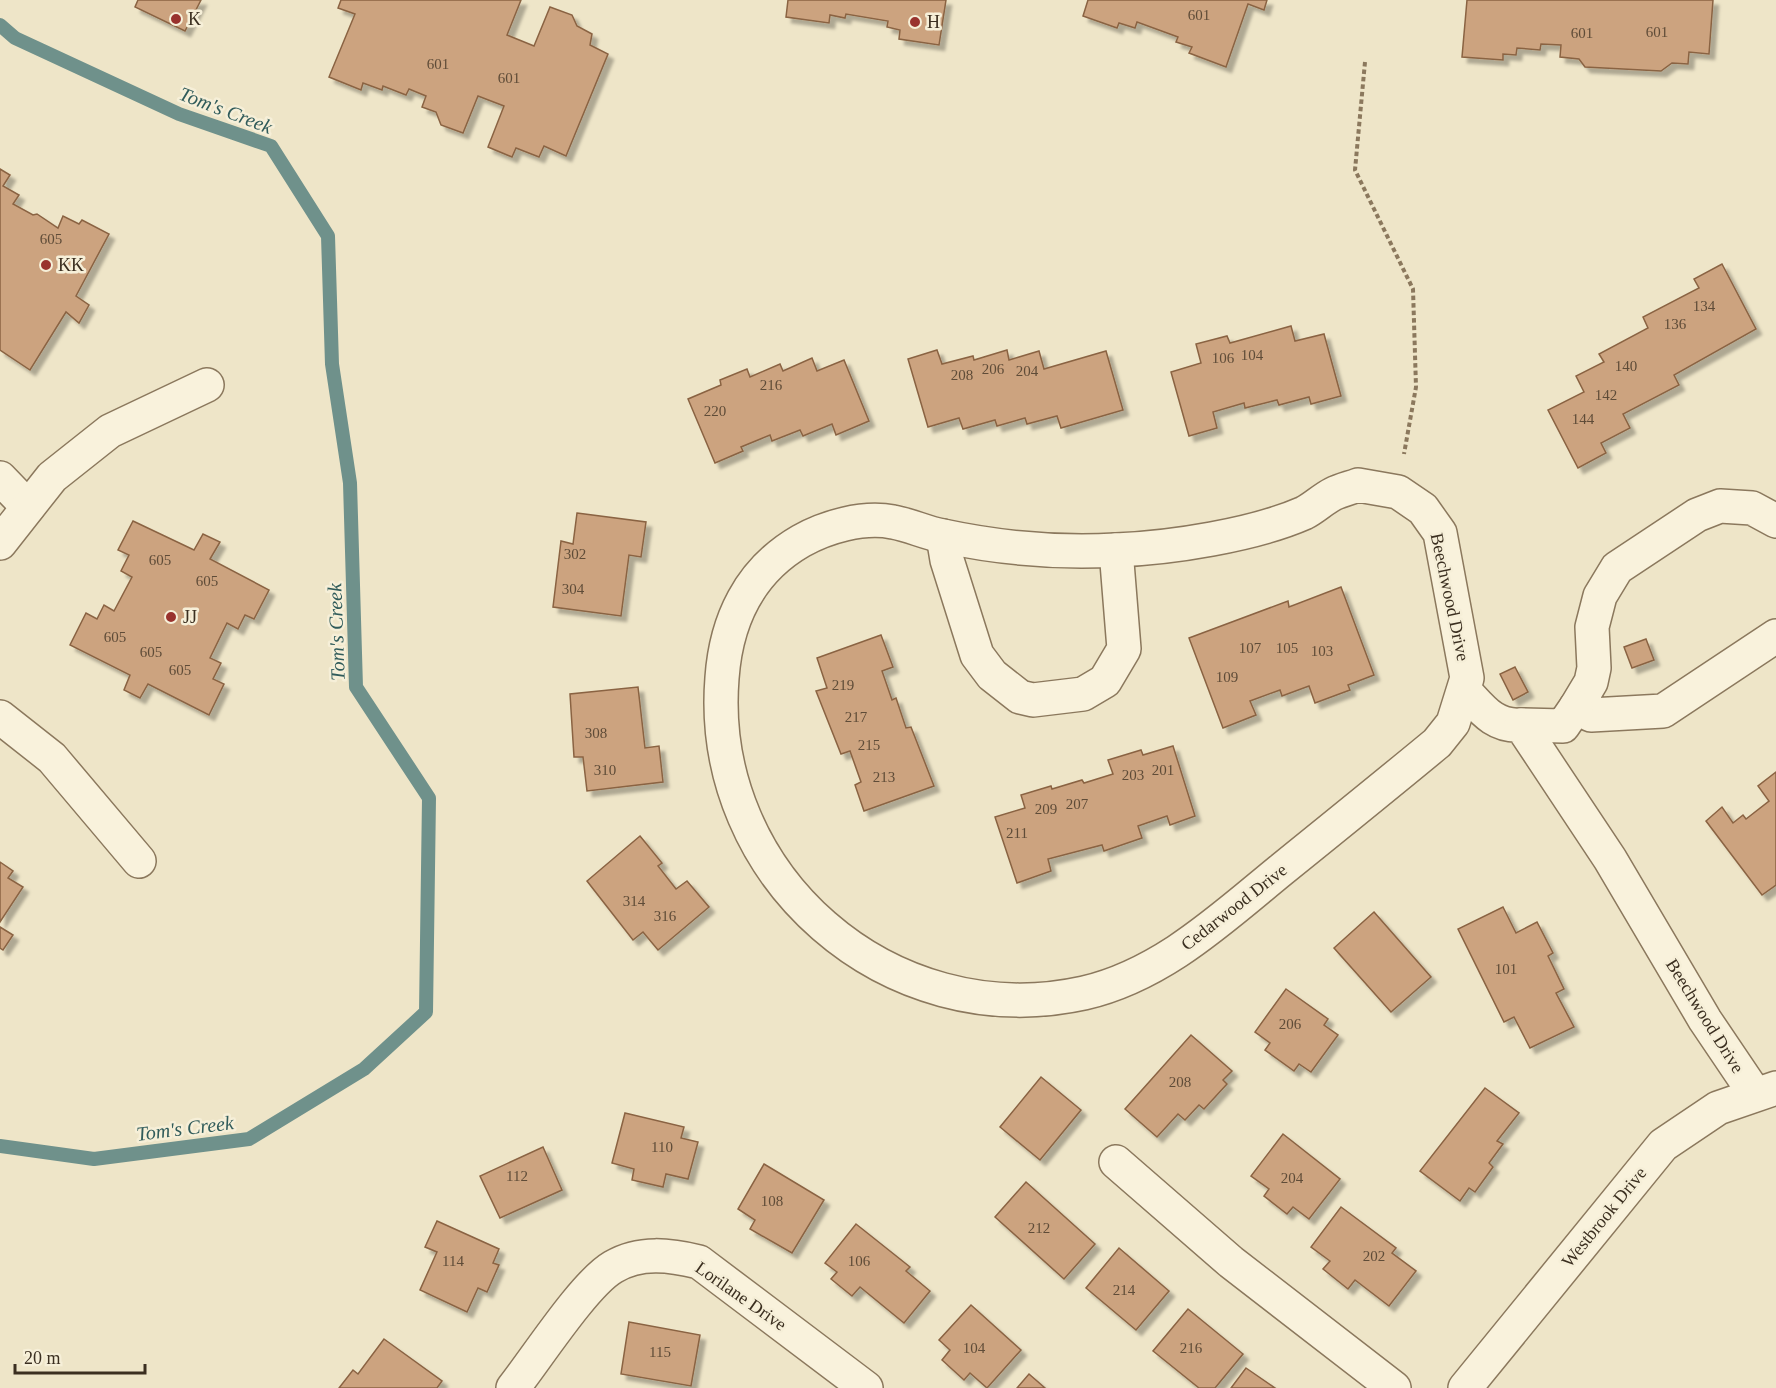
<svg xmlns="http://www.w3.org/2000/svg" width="1776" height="1388" viewBox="0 0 1776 1388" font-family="Georgia,serif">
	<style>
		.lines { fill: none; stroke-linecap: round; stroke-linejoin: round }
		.stream { stroke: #6f918b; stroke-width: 14 }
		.building { fill: #cca37f; stroke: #8a6343; stroke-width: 1.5; filter: url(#shadow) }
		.minor-casing { stroke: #8b785d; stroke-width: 36 }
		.path { stroke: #8b785d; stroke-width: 4; stroke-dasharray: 4.5 3; stroke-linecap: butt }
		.minor { stroke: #f9f2dc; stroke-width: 33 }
		.poi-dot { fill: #99322d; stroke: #f6efd8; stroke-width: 2 }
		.labels { text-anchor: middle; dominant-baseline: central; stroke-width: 5; stroke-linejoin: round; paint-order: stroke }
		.number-label { font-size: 15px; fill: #5f4c38 }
		.poi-label { font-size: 18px; fill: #3b2f20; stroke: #f6efd8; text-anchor: start }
		.street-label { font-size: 18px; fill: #3b2f20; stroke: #f6efd8 }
		.water-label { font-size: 20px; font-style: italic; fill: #305b5a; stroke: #f6efd8 }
	</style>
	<defs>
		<filter id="shadow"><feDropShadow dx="5.5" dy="5.5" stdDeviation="1.5" flood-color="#0004"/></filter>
	</defs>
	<rect width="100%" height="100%" fill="#eee5c8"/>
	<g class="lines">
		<!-- stream -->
		<path class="stream" d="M0 25 15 38 179 114 271 146 328 236 332 364 350 483 356 687 429 798 426 1012 364 1069 249 1139 94 1159 0 1146"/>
	</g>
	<!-- building -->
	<g class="building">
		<path d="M138 0H201L185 31 135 7Z"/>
		<path d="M341 0H521L507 35 534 46 550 7 572 15 577 26 592 34 590 45 608 54 566 156 544 146 539 157 516 148 512 157 488 147 504 106 478 96 463 133 441 125 436 112 422 107 426 96 409 89 406 95 383 86 382 90 363 83 361 90 329 77 355 14 338 8Z"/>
		<path d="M788 0H946L939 45 899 39 900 30 887 27 888 21 846 14 845 18 830 15 829 23 786 17Z"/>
		<path d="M1088 0H1267L1264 10 1248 4 1226 67 1189 53 1192 47 1176 42 1178 37 1137 22 1135 28 1119 23 1117 28 1083 16Z"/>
		<path d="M1467 0H1713L1709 54 1689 52 1688 64 1672 63 1661 71 1585 67 1579 59 1560 57 1561 45 1541 44 1540 50 1517 48 1516 55 1503 54V60L1462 57Z"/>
		<path d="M0 169 10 175 3 186 19 195 13 204 33 215 37 214 58 228 63 216 79 224 82 220 109 234 76 296 89 305 79 323 66 312 30 370 0 350Z"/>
		<path d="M1722 264 1756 329 1674 375 1679 385 1623 414 1630 428 1601 443 1606 453 1578 468 1548 410 1584 392 1576 376 1604 362 1599 354 1648 328 1643 317 1699 288 1694 279Z"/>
		<path d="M1291 326 1295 341 1324 334 1341 396 1311 404 1309 397 1279 405 1277 400 1245 408 1244 403 1213 412 1217 428 1189 436 1171 372 1201 363 1196 344 1227 336 1230 343Z"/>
		<path d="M937 350 942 364 973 356 974 360 1007 350 1009 360 1039 351 1044 369 1106 351 1123 410 1061 428 1057 416 1027 424 1025 418 997 426 995 420 963 429 959 418 928 427 908 359Z"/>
		<path d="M812 358 817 371 844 360 869 421 836 435 832 424 803 436 800 430 772 441 770 435 741 447 743 451 715 463 688 399 721 385 720 380 747 369 750 377 780 364 783 371Z"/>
		<path d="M577 513 646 522 641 557 629 555 621 616 553 607 561 541 573 544Z"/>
		<path d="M133 521 194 550 203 534 220 542 210 559 269 590 254 619 245 615 238 629 227 623 210 658 221 663 213 679 224 684 209 715 148 684 140 698 124 690 130 675 70 645 86 613 97 619 104 605 114 611 132 577 121 571 129 555 118 550Z"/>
		<path d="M1341 587 1374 675 1348 685 1350 690 1315 703 1309 686 1282 696 1280 690 1250 701 1256 715 1223 728 1189 638 1288 601 1289 607Z"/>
		<path d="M881 635 893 667 882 671 892 700 896 698 906 728 911 727 934 786 864 811 855 785 861 782 850 751 841 754 816 691 827 688 817 658Z"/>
		<path d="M1646 639 1654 660 1632 668 1624 647Z"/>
		<path d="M1515 667 1528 692 1513 700 1500 674Z"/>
		<path d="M638 687 645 748 659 746 663 782 587 791 583 757H574L570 694Z"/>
		<path d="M1173 746 1195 816 1170 825 1167 816 1138 826 1142 838 1104 851 1102 845 1048 859 1051 871 1017 883 995 817 1025 808 1021 795 1051 786 1052 789 1082 780 1084 783 1113 774 1108 760 1141 750 1143 755Z"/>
		<path d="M1776 772V885L1762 895 1706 821 1722 807 1733 823 1743 815 1746 819 1769 801 1758 786Z"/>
		<path d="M640 836 662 863 658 866 676 889 687 881 709 907 658 950 643 932 633 940 587 881Z"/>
		<path d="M0 862 13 871 8 878 23 887 0 922Z"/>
		<path d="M1503 907 1516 933 1537 922 1553 953 1548 956 1564 989 1556 993 1574 1027 1530 1048 1514 1017 1504 1022 1458 929Z"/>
		<path d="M1374 912 1431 977 1391 1012 1334 948Z"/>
		<path d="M0 927 13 935 3 950 0 948Z"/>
		<path d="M1286 989 1328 1019 1324 1025 1338 1035 1311 1072 1299 1064 1294 1071 1265 1050 1270 1043 1255 1032Z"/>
		<path d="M1191 1035 1232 1071 1223 1080 1227 1084 1204 1109 1199 1105 1185 1120 1178 1114 1157 1137 1125 1109Z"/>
		<path d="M1041 1077 1081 1110 1040 1160 1000 1127Z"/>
		<path d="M1485 1088 1519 1113 1497 1141 1503 1144 1489 1163 1493 1167 1475 1192 1469 1188 1460 1201 1420 1171Z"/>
		<path d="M625 1113 684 1127 681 1138 698 1142 688 1179 666 1174 663 1187 632 1180 634 1169 612 1163Z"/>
		<path d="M1283 1134 1340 1179 1309 1219 1293 1207 1287 1214 1264 1196 1269 1189 1251 1176Z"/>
		<path d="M543 1147 562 1190 500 1218 480 1176Z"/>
		<path d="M764 1164 824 1200 792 1253 750 1229 755 1220 738 1209Z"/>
		<path d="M1026 1182 1095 1244 1064 1279 995 1217Z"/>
		<path d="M1341 1207 1396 1248 1392 1253 1416 1271 1389 1306 1355 1280 1348 1289 1323 1269 1330 1261 1311 1247Z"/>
		<path d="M437 1221 499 1249 493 1263 499 1265 487 1292 478 1288 467 1312 420 1290 437 1252 425 1247Z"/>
		<path d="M856 1224 910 1267 906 1271 930 1291 904 1323 860 1287 852 1296 831 1279 837 1272 825 1263Z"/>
		<path d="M1119 1248 1169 1291 1136 1330 1086 1288Z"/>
		<path d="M971 1305 1021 1350 987 1388 970 1373 964 1380 942 1360 950 1350 939 1340Z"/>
		<path d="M1188 1309 1243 1354 1215 1388H1199L1153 1351Z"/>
		<path d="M629 1322 700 1335 691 1386 621 1374Z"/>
		<path d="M384 1339 442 1381 437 1388H339L353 1370 358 1374Z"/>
		<path d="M1246 1368 1275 1388H1231Z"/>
		<path d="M1029 1374 1045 1388H1017Z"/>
	</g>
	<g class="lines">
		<defs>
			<g id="minor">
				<path d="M0 478 28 507"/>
				<path d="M1358 485 1398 492 1423 509 1440 533 1467 678 1453 723 1437 743C1385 786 1333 828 1281 870 1221 919 1162 975 1084 993 889 1036 706 876 722 678 726 621 749 571 801 541 826 527 863 516 893 522 910 525 926 533 943 536 999 548 1060 553 1116 550 1171 548 1254 535 1304 513 1314 508 1323 499 1333 494 1341 490 1350 488 1358 485Z"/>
				<path d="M1776 521 1752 508 1720 506 1697 515 1617 568 1600 596 1592 627 1594 668 1591 682 1576 707 1591 715 1663 711 1776 636"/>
				<path d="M943 536 947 560 977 655 992 675 1020 697 1033 700 1083 694 1105 681 1124 649 1116 550"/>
				<path d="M0 543 52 477 110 431 207 385"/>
				<path d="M1465 691C1482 709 1494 727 1521 725L1610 859 1705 1020 1755 1094"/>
				<path d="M0 717 52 758 139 861"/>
				<path d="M1521 725 1563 726 1576 707"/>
				<path d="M1116 1162 1231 1262 1394 1388"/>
				<path d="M513 1388C536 1359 584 1284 613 1267 640 1251 670 1255 699 1262L866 1388"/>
				<path d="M1465 1388 1663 1145 1718 1108 1776 1088"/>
			</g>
		</defs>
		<!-- minor casing -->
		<use href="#minor" class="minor-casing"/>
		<!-- path -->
		<path class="path" d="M1365 62 1355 170 1413 289 1416 387 1404 454"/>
		<!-- minor -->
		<use href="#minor" class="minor"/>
	</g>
	<!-- markers -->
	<g class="poi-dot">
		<circle cx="176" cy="19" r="6"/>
		<circle cx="915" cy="22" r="6"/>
		<circle cx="46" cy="265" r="6"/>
		<circle cx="171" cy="617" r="6"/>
	</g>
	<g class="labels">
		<!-- number labels -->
		<g class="number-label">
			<text x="1199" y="15">601</text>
			<text x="1657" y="32">601</text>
			<text x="1582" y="33">601</text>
			<text x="438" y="64">601</text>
			<text x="509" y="78">601</text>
			<text x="51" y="239">605</text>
			<text x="1704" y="306">134</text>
			<text x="1675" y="324">136</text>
			<text x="1252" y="355">104</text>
			<text x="1223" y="358">106</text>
			<text x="1626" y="366">140</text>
			<text x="993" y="369">206</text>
			<text x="1027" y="371">204</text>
			<text x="962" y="375">208</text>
			<text x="771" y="385">216</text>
			<text x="1606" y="395">142</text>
			<text x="715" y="411">220</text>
			<text x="1583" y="419">144</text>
			<text x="575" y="554">302</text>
			<text x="160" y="560">605</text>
			<text x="207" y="581">605</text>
			<text x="573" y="589">304</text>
			<text x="115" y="637">605</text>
			<text x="1250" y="648">107</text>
			<text x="1287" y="648">105</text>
			<text x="1322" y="651">103</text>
			<text x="151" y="652">605</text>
			<text x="180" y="670">605</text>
			<text x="1227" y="677">109</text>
			<text x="843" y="685">219</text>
			<text x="856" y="717">217</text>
			<text x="596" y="733">308</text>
			<text x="869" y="745">215</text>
			<text x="605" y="770">310</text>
			<text x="1163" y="770">201</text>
			<text x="1133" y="775">203</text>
			<text x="884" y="777">213</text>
			<text x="1077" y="804">207</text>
			<text x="1046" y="809">209</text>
			<text x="1017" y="833">211</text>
			<text x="634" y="901">314</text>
			<text x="665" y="916">316</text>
			<text x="1506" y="969">101</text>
			<text x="1290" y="1024">206</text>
			<text x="1180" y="1082">208</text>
			<text x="662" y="1147">110</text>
			<text x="517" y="1176">112</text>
			<text x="1292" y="1178">204</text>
			<text x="772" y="1201">108</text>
			<text x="1039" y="1228">212</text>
			<text x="1374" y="1256">202</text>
			<text x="453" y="1261">114</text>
			<text x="859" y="1261">106</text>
			<text x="1124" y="1290">214</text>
			<text x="974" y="1348">104</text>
			<text x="1191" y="1348">216</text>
			<text x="660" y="1352">115</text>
		</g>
		<!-- poi labels -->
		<g class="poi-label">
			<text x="188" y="19">K</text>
			<text x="927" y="22">H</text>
			<text x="58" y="265">KK</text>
			<text x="183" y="617">JJ</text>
		</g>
		<!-- street labels -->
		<g class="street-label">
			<text transform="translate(1450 597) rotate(78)">Beechwood Drive</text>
			<text transform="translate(1234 907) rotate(-38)">Cedarwood Drive</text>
			<text transform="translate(1705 1016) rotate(58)">Beechwood Drive</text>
			<text transform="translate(1604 1217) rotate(-51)">Westbrook Drive</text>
			<text transform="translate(741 1296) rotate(35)">Lorilane Drive</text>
		</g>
		<!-- water labels -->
		<g class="water-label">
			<text transform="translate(226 110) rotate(21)">Tom's Creek</text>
			<text transform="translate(336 632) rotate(-92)">Tom's Creek</text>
			<text transform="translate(185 1128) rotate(-7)">Tom's Creek</text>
		</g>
	</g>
	<!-- scale -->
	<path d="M15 1364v9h130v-9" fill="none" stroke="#3b2f20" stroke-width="3"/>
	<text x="24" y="1364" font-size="18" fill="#3b2f20" stroke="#f6efd8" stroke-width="4.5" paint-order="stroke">20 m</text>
</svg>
